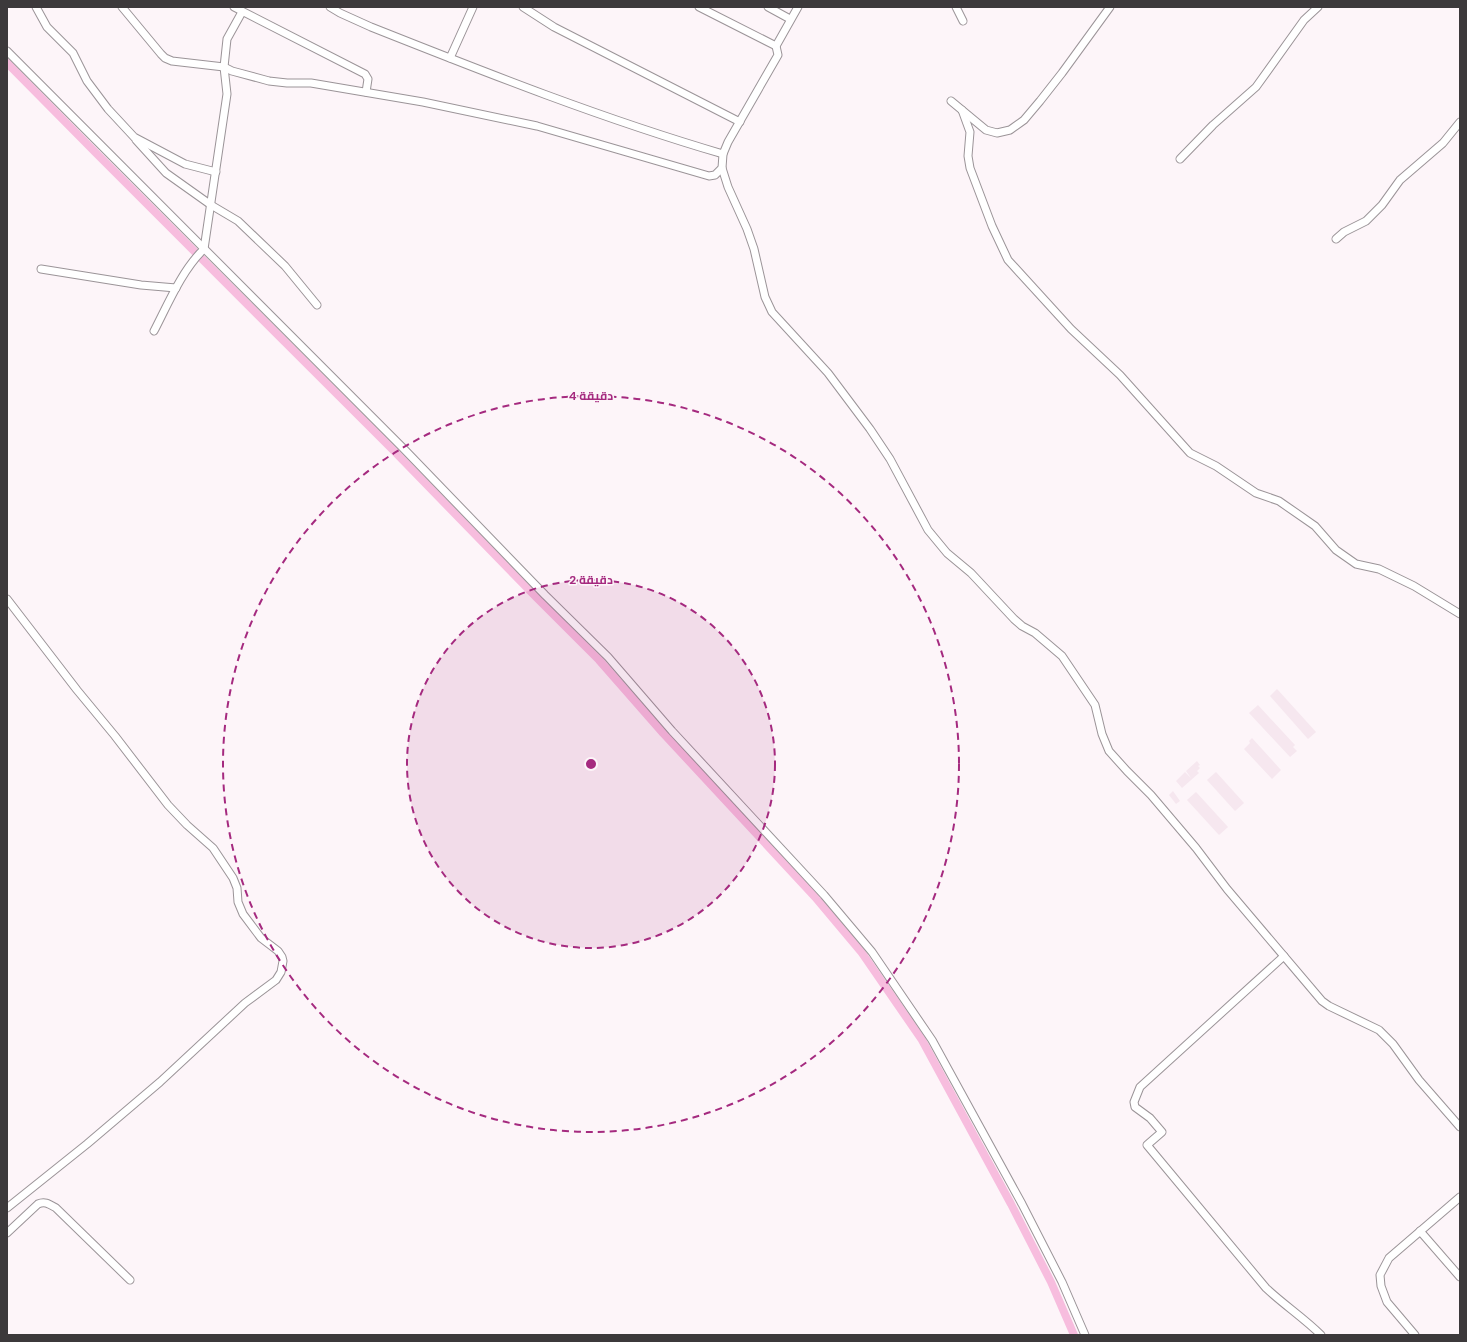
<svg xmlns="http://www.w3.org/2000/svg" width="1467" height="1342" viewBox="0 0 1467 1342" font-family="'DM Sans',Cairo,sans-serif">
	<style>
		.built { fill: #f6e7ef }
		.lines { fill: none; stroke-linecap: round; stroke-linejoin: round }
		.canal { stroke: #f7bdde; stroke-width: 8 }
		.minor-casing { stroke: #9b9498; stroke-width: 9 }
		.minor { stroke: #fff; stroke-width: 7 }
		.ring { fill: none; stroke: #a52a7f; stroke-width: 2; stroke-dasharray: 7 5 }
		.centre { fill: #a52a7f; stroke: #fdf5f9; stroke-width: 2 }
		.ring-label { font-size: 12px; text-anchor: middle; font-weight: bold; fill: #a52a7f; stroke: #fdf5f9; stroke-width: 3; stroke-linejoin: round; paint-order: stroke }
	</style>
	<rect width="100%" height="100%" fill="#fdf5f9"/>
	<!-- built -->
	<g class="built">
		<path d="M1277 689 1316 732 1308 739 1270 696Z"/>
		<path d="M1258 705 1295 745 1293 747 1297 751 1290 757 1249 713Z"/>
		<path d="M1252 738 1281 770 1272 779 1244 749 1250 743 1249 741Z"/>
		<path d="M1197 761 1200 765 1198 766 1200 768 1197 771 1199 773 1182 788 1176 781 1185 772 1191 778 1186 771Z"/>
		<path d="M1216 772 1244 803 1235 811 1207 780Z"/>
		<path d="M1173 791 1180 801 1176 804 1169 795Z"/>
		<path d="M1196 792 1228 827 1219 835 1187 800Z"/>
	</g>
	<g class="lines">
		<!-- canal -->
		<path class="canal" d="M7 63 94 151 393 450 537 598 599 660 663 733 815 897 862 953 922 1040 1011 1204 1051 1282 1074 1335"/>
		<defs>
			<g id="minor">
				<path d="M36 7 47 27 73 53 87 81 108 109 134 137 185 164 216 172"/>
				<path d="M122 7 161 54 165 58 172 61 224 67 232 71 269 81 287 83H311L423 102 537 126 709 176 715 175 722 168 723 154 728 142 778 55 776 46 798 7"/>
				<path d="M234 7 365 74 368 79 366 92"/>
				<path d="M330 7 340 13 371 27C487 73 603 119 723 154"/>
				<path d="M523 7 554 27 740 122"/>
				<path d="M699 7 776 46"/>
				<path d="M768 7 790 19"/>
				<path d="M956 7 963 21"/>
				<path d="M7 51 402 447 545 595 608 657 672 731 824 895 872 952 932 1040 1022 1204 1062 1282 1085 1335"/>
				<path d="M450 58 473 7"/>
				<path d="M951 101 986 130 997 133 1010 130 1024 120 1040 101 1062 73 1110 7"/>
				<path d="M962 110 970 132 968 156 970 168 992 226 1008 260 1071 329 1120 375 1190 453 1216 466 1256 493 1279 501 1315 526 1336 550 1356 564 1379 569 1414 586 1460 614"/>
				<path d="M136 140 166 173 211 205 238 221 285 266 317 305"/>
				<path d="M1180 159 1213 125 1256 87 1304 20 1318 7"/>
				<path d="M722 168 728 187 747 229 754 249 765 297 772 312 828 373 870 429 890 459 928 530 947 553 971 573 1014 619 1022 626 1035 633 1062 656 1095 705 1102 734 1109 751 1127 771 1151 795 1196 848 1227 889 1322 1001 1329 1006 1379 1030 1393 1044 1419 1080 1460 1127"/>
				<path d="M1336 239 1344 232 1366 221 1382 205 1400 180 1443 143 1460 122"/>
				<path d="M41 269 141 285 176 288"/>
				<path d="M154 331C168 304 182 270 204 249L227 94 224 67 227 39 242 12"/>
				<path d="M7 599 77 690 115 736 168 805 187 825 213 848 233 878 237 888 238 902 243 914 261 938 278 951 282 957 283 961 281 972 276 980 245 1003 160 1082 87 1144 7 1208"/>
				<path d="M1284 956 1140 1087 1134 1102 1135 1107 1150 1118 1162 1132 1147 1145 1266 1288C1284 1305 1304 1318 1321 1335"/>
				<path d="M1420 1231 1460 1277"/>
				<path d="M7 1233 38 1204C45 1201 49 1204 56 1208L130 1280"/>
				<path d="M1415 1335 1387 1302 1381 1286 1380 1275 1389 1258 1460 1197"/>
			</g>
		</defs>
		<!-- minor casing -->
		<use href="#minor" class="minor-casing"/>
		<!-- minor -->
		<use href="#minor" class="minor"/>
	</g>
	<!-- distance rings -->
	<circle cx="591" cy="764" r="184" fill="#a52a7f" fill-opacity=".12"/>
	<g class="ring">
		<circle cx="591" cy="764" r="184"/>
		<circle cx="591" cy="764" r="368"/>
	</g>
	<circle cx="591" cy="764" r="6" class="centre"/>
	<g class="ring-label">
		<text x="591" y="400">4 دقيقة</text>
		<text x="591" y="584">2 دقيقة</text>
	</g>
	<!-- border -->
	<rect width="1467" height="1342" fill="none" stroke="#3c393b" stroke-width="16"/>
</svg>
